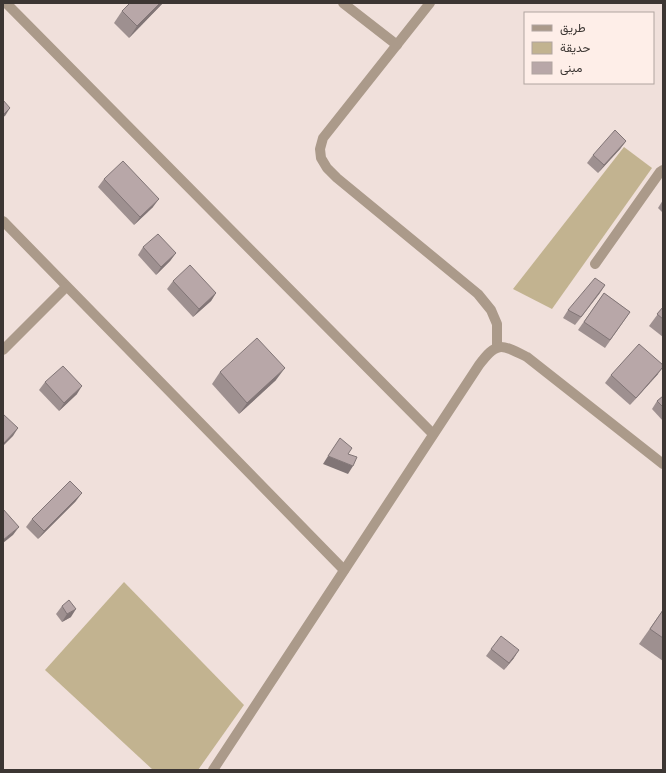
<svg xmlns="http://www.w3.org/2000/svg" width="666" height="773" viewBox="0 0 666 773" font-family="Figtree,Vazirmatn,sans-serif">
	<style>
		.green { fill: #c2b390 }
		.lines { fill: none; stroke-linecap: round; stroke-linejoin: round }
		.minor { stroke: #ab9a8a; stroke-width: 10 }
		.wall { fill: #9e9090 }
		.shaded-wall { fill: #817576 }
		.building { fill: #b8a7a8; stroke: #817576 }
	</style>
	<rect width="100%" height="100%" fill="#f0e0db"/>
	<!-- green -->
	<g class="green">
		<path d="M624 147 652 168 552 309 513 289Z"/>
		<path d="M124 582 244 705 198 770H153L45 670Z"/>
	</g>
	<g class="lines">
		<!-- minor -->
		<g class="minor">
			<path d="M6 3 433 434"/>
			<path d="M343 3 397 45"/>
			<path d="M430 3 323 138 320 149 321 158 327 168 337 178 478 294 491 310 497 324V347"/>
			<path d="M3 221 344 570"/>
			<path d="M595 264 660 172 663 170"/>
			<path d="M3 350 66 287"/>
			<path d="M213 770 479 365C497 341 501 344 527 357L663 464"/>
		</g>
	</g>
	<!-- wall -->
	<g class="wall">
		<path d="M163 3 129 38 114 23 122 11Z"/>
		<path d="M626 141 620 149 598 173 587 163 593 155Z"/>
		<path d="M104 179 153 207 134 225 98 187Z"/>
		<path d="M663 200V213L658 208Z"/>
		<path d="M143 247 176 253 170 261 156 275 138 255Z"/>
		<path d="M173 281 216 293 211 301 193 317 167 289Z"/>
		<path d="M605 285 575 325 563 318 568 310Z"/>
		<path d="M604 293 630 312 605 348 578 330Z"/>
		<path d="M663 307V337L649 326Z"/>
		<path d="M220 372 276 380 239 414 212 384Z"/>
		<path d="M658 374 630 405 605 383 611 375Z"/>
		<path d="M45 382 77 394 59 411 39 390Z"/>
		<path d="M663 396V421L652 409 657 401Z"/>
		<path d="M76 501 38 539 26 527 32 519Z"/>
		<path d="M62 606 71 617 62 622 56 614Z"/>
		<path d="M663 610V661L639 644Z"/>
		<path d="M491 649 514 658 504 670 486 656Z"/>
	</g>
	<!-- shaded-wall -->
	<g class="shaded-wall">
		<path d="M160 3H163L129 38 137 26Z"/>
		<path d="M10 108 5 116 3 117V115Z"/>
		<path d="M626 141 620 149 598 173 604 165Z"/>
		<path d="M159 199 153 207 134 225 140 217Z"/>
		<path d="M176 253 170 261 156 275 161 267Z"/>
		<path d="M605 285 600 293 575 325Z"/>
		<path d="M216 293 211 301 193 317 199 309Z"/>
		<path d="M663 367 658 374 630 405 636 398Z"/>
		<path d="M285 368 276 380 239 414 247 403Z"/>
		<path d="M82 386 77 394 59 411 64 403Z"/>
		<path d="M18 428 13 436 3 446V444Z"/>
		<path d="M328 456 353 466 348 474 323 464Z"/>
		<path d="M82 493 76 501 38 539 44 531Z"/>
		<path d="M19 527 13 535 3 543V540Z"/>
		<path d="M76 609 71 617 62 622 67 614Z"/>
		<path d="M519 650 514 658 504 670 509 663Z"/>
	</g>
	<!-- building -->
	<g class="building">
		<path d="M130 3H160L137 26 122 11Z"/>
		<path d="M3 100 10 108 3 115Z"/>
		<path d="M615 130 626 141 604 165 593 155Z"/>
		<path d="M123 161 159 199 140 217 104 179Z"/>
		<path d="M158 234 176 253 161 267 143 247Z"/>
		<path d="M190 265 216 293 199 309 173 281Z"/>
		<path d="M595 278 605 285 581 317 568 310Z"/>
		<path d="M604 293 630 312 610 340 584 322Z"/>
		<path d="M663 307V319L657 314Z"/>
		<path d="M257 338 285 368 247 403 220 372Z"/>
		<path d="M639 344 663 365V367L636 398 611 375Z"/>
		<path d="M63 366 82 386 64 403 45 382Z"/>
		<path d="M663 396V407L657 401Z"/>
		<path d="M3 414 18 428 3 444Z"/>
		<path d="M340 438 352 448 348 454 357 457 353 466 328 456Z"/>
		<path d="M70 481 82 493 44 531 32 519Z"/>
		<path d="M3 509 19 527 3 540Z"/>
		<path d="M69 600 76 609 67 614 62 606Z"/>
		<path d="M663 610V638L650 629Z"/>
		<path d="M501 636 519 650 509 663 491 649Z"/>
	</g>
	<!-- border -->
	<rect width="666" height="773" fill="none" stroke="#3c3633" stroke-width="8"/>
	<!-- legend -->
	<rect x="524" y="12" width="130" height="72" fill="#feeee8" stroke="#b0a4a0"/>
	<rect x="532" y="25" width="20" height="6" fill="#ab9a8a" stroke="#b0a4a0"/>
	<text x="560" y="32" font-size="12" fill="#3c3633">طريق</text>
	<rect x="532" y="42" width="20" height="12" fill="#c2b390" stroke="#b0a4a0"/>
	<text x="560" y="52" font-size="12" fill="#3c3633">حديقة</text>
	<rect x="532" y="62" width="20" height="12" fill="#b8a7a8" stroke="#b0a4a0"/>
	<text x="560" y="72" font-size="12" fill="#3c3633">مبنى</text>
</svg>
